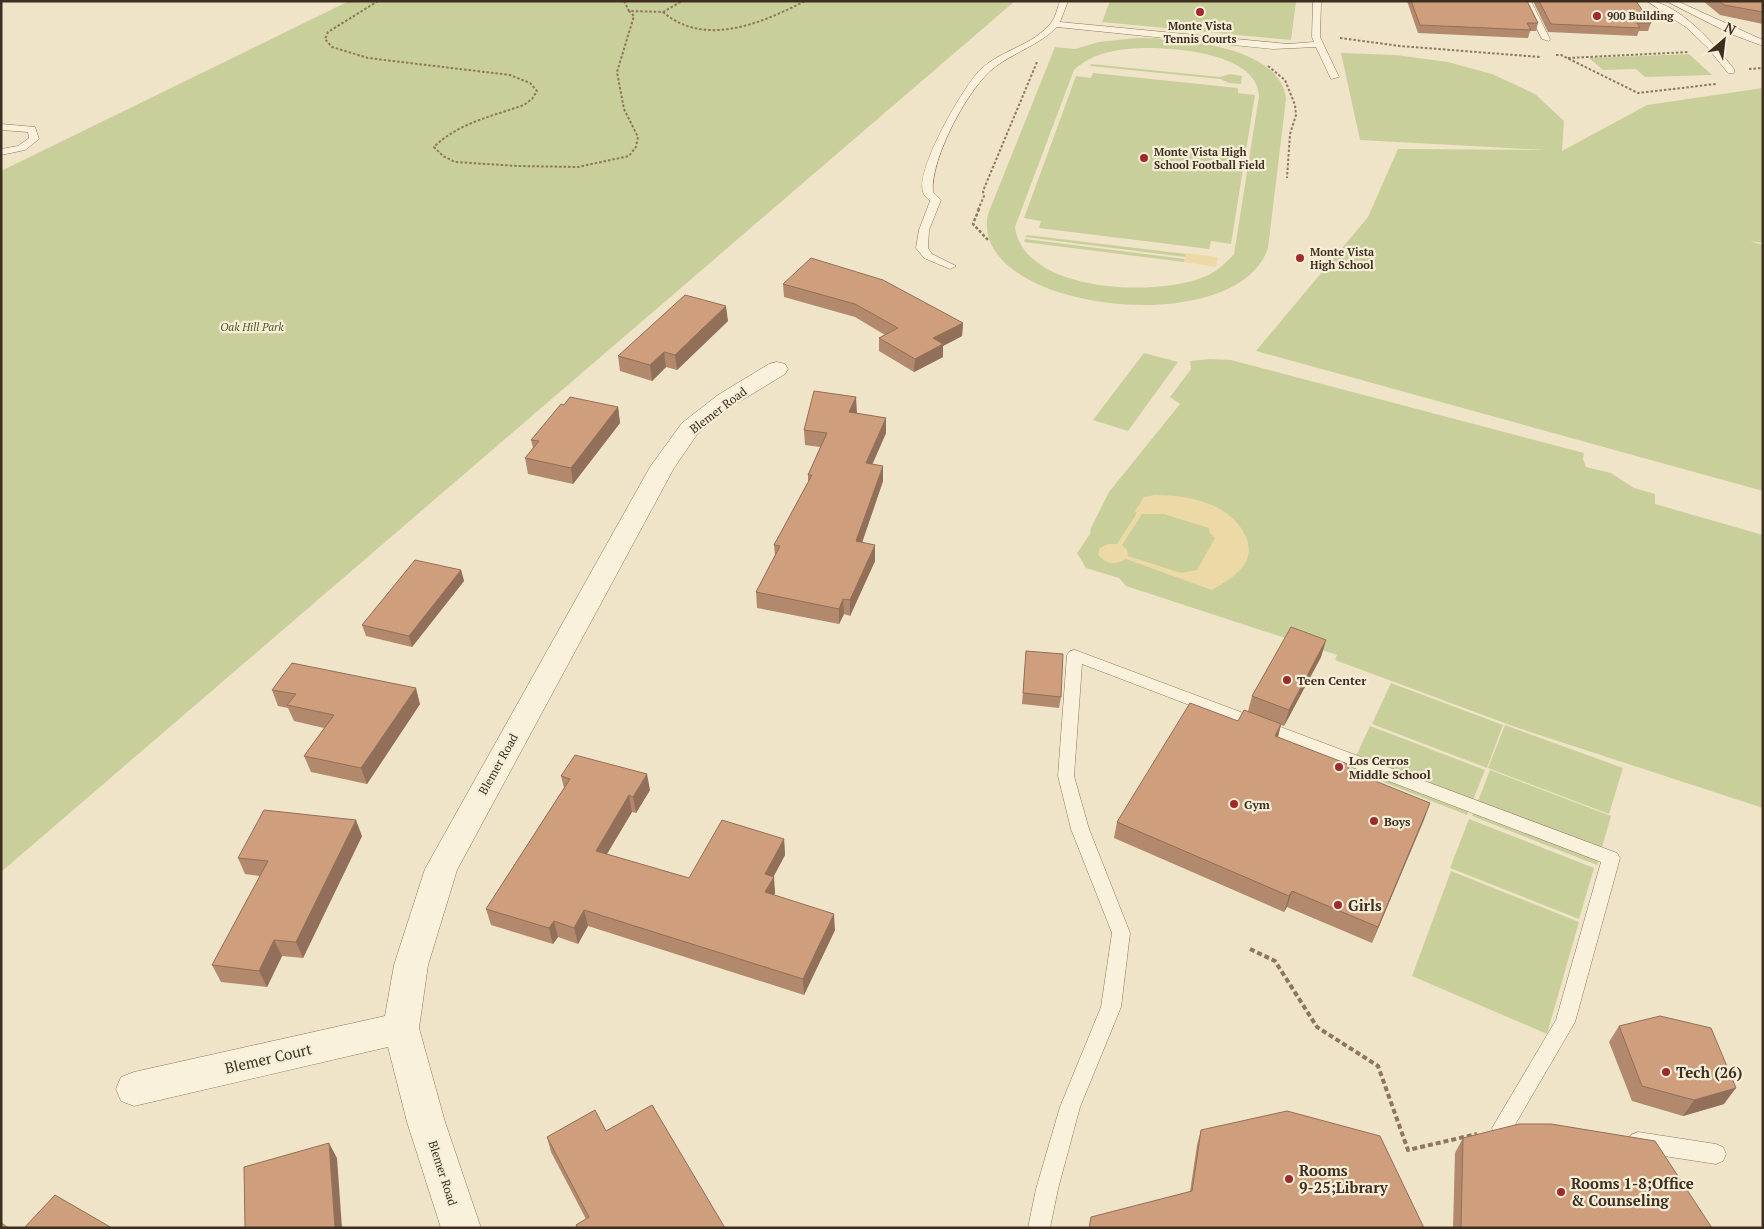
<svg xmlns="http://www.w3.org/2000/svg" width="1764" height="1229" viewBox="0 0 1764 1229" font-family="'PT Serif',serif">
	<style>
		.green { fill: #c9cf9b; fill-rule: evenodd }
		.sand { fill: #ecd9a5; fill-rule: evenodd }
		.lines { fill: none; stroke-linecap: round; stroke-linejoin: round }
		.lane-casing { stroke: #8d765c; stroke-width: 1 }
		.street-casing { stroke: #8d765c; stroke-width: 1 }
		.path-far2 { stroke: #8d765c; stroke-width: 2; stroke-dasharray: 2.5 2; stroke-linecap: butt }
		.path-far1 { stroke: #8d765c; stroke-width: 2.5; stroke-dasharray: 3 2; stroke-linecap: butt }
		.path { stroke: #8d765c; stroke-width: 4; stroke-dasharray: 5 3; stroke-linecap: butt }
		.lane { fill: #faf1dc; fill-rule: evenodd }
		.street { fill: #faf1dc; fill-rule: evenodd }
		.wall { fill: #b2896c }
		.shaded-wall { fill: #916f58 }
		.building { fill: #cf9f7d; stroke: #916f58 }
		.poi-dot { fill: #9e2a2b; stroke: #f7eed8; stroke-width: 2 }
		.labels { text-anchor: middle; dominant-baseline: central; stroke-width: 4.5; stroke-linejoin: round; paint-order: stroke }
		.far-poi-label { font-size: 11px; font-weight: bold; fill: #3d2e20; stroke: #f7eed8; text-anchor: start }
		.far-park-label { font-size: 11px; font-style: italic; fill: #4d5a26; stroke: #f7eed8 }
		.street-label { font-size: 12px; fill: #3d2e20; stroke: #f7eed8 }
		.poi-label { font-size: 12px; font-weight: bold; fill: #3d2e20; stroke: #f7eed8; text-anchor: start }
		.near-poi-label { font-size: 15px; font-weight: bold; fill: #3d2e20; stroke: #f7eed8; text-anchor: start }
		.near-street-label { font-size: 15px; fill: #3d2e20; stroke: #f7eed8 }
	</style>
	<rect width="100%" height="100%" fill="#f0e4c8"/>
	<!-- green -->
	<g class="green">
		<path d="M349 1H1015L1 872V171Z"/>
		<path d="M1110 1H1290L1296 2 1291 40 1102 22Z"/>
		<path d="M1136 38C1177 38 1281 45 1286 99L1268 248C1237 343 967 311 988 214L1055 47 1075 49 1099 42ZM1142 48C1173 47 1258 53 1259 96L1234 254C1225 264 1216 272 1204 277 1156 297 1024 293 1015 227L1074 70C1092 53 1117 49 1142 48Z"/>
		<path d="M1341 53 1396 55 1448 62 1492 74 1535 94 1564 121 1562 151 1647 105 1763 88V243L1750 241 1763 245V491L1256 351 1368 217 1398 149 1545 150 1360 140Z"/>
		<path d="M1689 54 1712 75 1645 77 1636 69 1603 70 1589 58Z"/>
		<path d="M1091 64 1220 77 1230 74 1242 76 1241 84 1229 83 1220 79 1090 66Z"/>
		<path d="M1093 73 1238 88V93L1255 95 1231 244 1211 241 1209 249 1039 228 1041 221 1024 218 1076 76 1091 78Z"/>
		<path d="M1027 235 1186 254 1185 257 1025 237Z"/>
		<path d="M1025 239 1185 259 1184 262 1024 242Z"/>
		<path d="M1144 353 1178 362 1128 431 1093 420Z"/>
		<path d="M1210 359 1231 360 1584 453 1583 459 1586 467 1611 473 1634 488 1655 494V504L1763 535V808L1518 728 1335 660 1337 655 1126 586 1119 578 1086 568 1077 553 1090 534 1091 528 1109 492 1180 404 1170 397 1191 369 1190 361Z"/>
		<path d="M1391 683 1503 725 1487 768 1372 724Z"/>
		<path d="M1505 725 1623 768 1609 814 1488 768Z"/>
		<path d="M1370 726 1485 770 1467 815 1350 769Z"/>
		<path d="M1490 770 1611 816 1597 865 1472 816Z"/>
		<path d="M1469 819 1594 868 1579 919 1450 868Z"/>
		<path d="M1451 871 1579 922 1547 1034 1412 976Z"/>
	</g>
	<!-- sand -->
	<g class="sand">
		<path d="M1186 253 1218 257 1216 267 1184 262Z"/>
		<path d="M1155 495C1189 495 1231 503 1246 537 1250 546 1250 555 1245 563 1239 575 1223 583 1212 590L1126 559C1116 565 1105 565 1098 554L1100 548 1108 544H1117L1137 513 1135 511 1144 497ZM1142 514H1164L1209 528 1210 533 1215 538 1197 570 1181 573 1128 556 1127 550 1122 545Z"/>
	</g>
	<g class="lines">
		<defs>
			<g id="lane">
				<path d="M1060 1H1068L1060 22 1288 44 1314 42 1312 37 1313 1H1321L1320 37 1339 77 1331 79 1316 47 1273 49 1057 27C1039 45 1015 52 995 67 969 86 930 159 933 192L941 200 929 230 928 248 932 254 956 266 950 269 924 258 916 248 919 230 930 201C928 198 924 196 923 192 915 170 964 85 981 69 1001 50 1034 45 1051 23 1056 17 1057 8 1060 1Z"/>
				<path d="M1523 1H1531L1550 39 1549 41 1542 39Z"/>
				<path d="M1647 1C1678 1 1716 46 1734 69V73H1728L1708 48 1687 28Z"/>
				<path d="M1666 1H1677L1763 40V46L1731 34Z"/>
				<path d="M1 124 35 127 39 139 25 150 1 155V149L18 146 29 138 28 132 1 130Z"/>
				<path d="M1075 650 1617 853 1620 858 1575 1022 1509 1135 1502 1138 1495 1135 1492 1128 1556 1020 1601 862 1082 664 1074 776 1089 829 1130 933 1121 1007 1080 1107 1058 1189 1050 1228H1028L1036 1189 1060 1107 1101 1007 1112 933 1071 829 1058 776 1067 655 1070 651Z"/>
				<path d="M1638 1132 1716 1144 1723 1147 1726 1154 1723 1161 1716 1164 1638 1152 1631 1149 1628 1142 1631 1135Z"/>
			</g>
			<path id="street" d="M777 362 785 364 788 369 785 374 734 405 698 433 674 468 457 870 428 965 419 1028 445 1122 481 1228H441L407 1122 388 1047 134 1106 121 1101 116 1089 121 1077 134 1072 385 1016 394 965 425 869 650 467 682 423 718 395 769 364Z"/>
		</defs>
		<!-- lane casing -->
		<use href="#lane" class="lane-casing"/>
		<!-- street casing -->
		<use href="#street" class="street-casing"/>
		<!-- path-far2 -->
		<g class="path-far2">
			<path d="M378 1 328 32 325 39 332 47 368 58 510 75 530 83 537 91 532 99 524 105C493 116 458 123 434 147L443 156 455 162 518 166 578 167 629 156 636 147 638 137 624 109 617 72 634 16 629 11"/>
			<path d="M624 1 629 11 663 12 682 1"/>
			<path d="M663 12C705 48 762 23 805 1"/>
			<path d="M1340 38 1400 46 1540 57"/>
			<path d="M1556 55H1561L1638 93 1716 84"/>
			<path d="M1568 58 1689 52"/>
			<path d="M1268 66 1285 80 1295 105 1296 115 1290 134 1287 178"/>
			<path d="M1749 69 1763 68"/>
			<path d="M978 210 984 196 983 191 1037 62"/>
		</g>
		<!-- path-far1 -->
		<path class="path-far1" d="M979 209 973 224 988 240"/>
		<!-- path -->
		<path class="path" d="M1250 949 1275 961 1317 1027 1378 1066 1408 1150 1477 1134"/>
		<!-- lane -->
		<use href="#lane" class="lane"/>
		<!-- street -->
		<use href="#street" class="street"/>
	</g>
	<!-- wall -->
	<g class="wall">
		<path d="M1407 1H1527L1538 23 1536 31H1530L1528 38 1418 33Z"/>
		<path d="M1533 1H1636L1651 23 1648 31H1639L1637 36 1548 32Z"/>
		<path d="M1703 1H1763V24L1720 15Z"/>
		<path d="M783 284 963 323 962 336 943 346V357L914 372 879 351V338L885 335 855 317 784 297Z"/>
		<path d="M728 321 677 370 666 367 652 381 620 371 618 356Z"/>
		<path d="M856 397V413L886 418V433L872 464 883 481 862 543 875 561 850 616 844 614 839 624 757 608 756 592 775 556 774 545 808 482V475L820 447 805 445 804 430Z"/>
		<path d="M618 407 620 423 573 484 528 474 525 458 533 448 531 440Z"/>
		<path d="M461 570 464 581 412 647 366 636 362 625Z"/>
		<path d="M1326 640 1321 657 1284 726 1281 725 1278 737 1348 771 1430 803 1372 943 1287 907 1284 912 1114 838 1117 822 1238 721 1248 711 1252 696Z"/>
		<path d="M1026 651 1061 697 1059 708 1022 704Z"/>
		<path d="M272 690 420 704 367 784 311 772 304 756 324 728 294 721 288 708 278 706Z"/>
		<path d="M561 776 650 790 636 813 632 812 607 854 689 878 784 839 785 855 773 877 775 893 774 895 835 930 804 995 588 926 578 944 558 937 553 944 491 925 486 909 564 788Z"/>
		<path d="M362 836 303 958 282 956 267 987 221 982 212 965 260 876 245 874 238 858Z"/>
		<path d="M1619 1026 1724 1104 1683 1116 1632 1101 1609 1042Z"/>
		<path d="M1201 1130 1424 1228 1190 1192 1197 1145Z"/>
		<path d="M606 1131 725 1228H576V1225L586 1219 551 1152 547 1137Z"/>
		<path d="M1463 1138 1712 1228H1453L1455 1153Z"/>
	</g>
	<!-- shaded-wall -->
	<g class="shaded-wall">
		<path d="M726 306 728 321 677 370 675 355Z"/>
		<path d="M963 323 962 336 943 346V357L914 372 915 359 933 338Z"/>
		<path d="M664 352 666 367 652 381 650 365Z"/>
		<path d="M856 397 857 413 850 428 849 412Z"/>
		<path d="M618 407 620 423 573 484 571 468Z"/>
		<path d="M886 418V433L866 479V463Z"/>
		<path d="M883 466V481L857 557 856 541Z"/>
		<path d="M875 545V561L850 616V600Z"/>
		<path d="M461 570 464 581 412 647 409 636Z"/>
		<path d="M843 599 844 614 839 624V609Z"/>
		<path d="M1326 640 1321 657 1284 726 1289 710Z"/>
		<path d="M416 688 420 704 367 784 361 768Z"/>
		<path d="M1281 724 1277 740 1275 736Z"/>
		<path d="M647 774 650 790 636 813 633 797Z"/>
		<path d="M629 795 632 812 599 867 596 851Z"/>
		<path d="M1430 803 1424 820 1372 943 1378 927Z"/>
		<path d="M356 820 362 836 303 958 296 942Z"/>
		<path d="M784 839 785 855 766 891 765 874Z"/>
		<path d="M774 877 775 893 767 909 765 892Z"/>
		<path d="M1292 891 1287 907 1284 912 1289 896Z"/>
		<path d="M584 910 588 926 578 944 574 928Z"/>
		<path d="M834 914 835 930 804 995 803 979Z"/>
		<path d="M554 921 558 937 553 944 549 928Z"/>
		<path d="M274 940 282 956 267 987 259 971Z"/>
		<path d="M1736 1088 1724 1104 1683 1116 1694 1100Z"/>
		<path d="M329 1143 337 1158 342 1228H335Z"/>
	</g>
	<!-- building -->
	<g class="building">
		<path d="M1411 1H1527L1538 23H1527L1531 30 1420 25Z"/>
		<path d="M1539 1H1636L1651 23H1637L1640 28 1551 24Z"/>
		<path d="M1719 1H1763V12L1724 5Z"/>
		<path d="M811 258 883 280 963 323 933 338 943 344 915 359 879 338 898 328 855 304 783 284Z"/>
		<path d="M685 295 726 306 675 355 664 352 650 365 618 356Z"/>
		<path d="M814 391 856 397 849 412 886 418 866 463 883 466 856 541 875 545 850 600 843 599 839 609 756 592 780 546 774 545 812 475H808L827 433 804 430Z"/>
		<path d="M570 397 618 407 571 468 525 458 539 441 531 440 561 404 564 405Z"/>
		<path d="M415 560 461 570 409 636 362 625Z"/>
		<path d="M1291 627 1326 640 1289 710 1252 696Z"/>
		<path d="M1026 651 1063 654 1061 697 1023 693Z"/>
		<path d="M292 663 416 688 361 768 304 756 334 715 287 705 296 694 272 690Z"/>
		<path d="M1190 703 1238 721 1244 710 1281 724 1275 736 1350 765 1348 770 1430 803 1378 927 1292 891 1289 896 1117 822Z"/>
		<path d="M575 755 647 774 633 797 629 795 596 851 689 878 722 820 784 839 765 874 774 877 765 892 834 914 803 979 584 910 574 928 554 921 549 928 486 909 570 779 561 776Z"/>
		<path d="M264 810 356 820 296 942 274 940 259 971 212 965 268 861 238 858Z"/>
		<path d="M1660 1016 1711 1028 1736 1088 1694 1100 1642 1086 1619 1026Z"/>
		<path d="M652 1105 725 1228H577L576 1225 589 1217 547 1137 595 1110 606 1131Z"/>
		<path d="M1287 1111 1380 1136 1424 1228H1089L1091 1217 1192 1191 1201 1130Z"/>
		<path d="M1519 1124H1551L1655 1141 1712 1228H1461L1463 1138Z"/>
		<path d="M329 1143 335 1228H245L244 1167Z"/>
		<path d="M55 1195 112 1228H24Z"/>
		<path d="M1 1223 9 1228H1Z"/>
	</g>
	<!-- markers -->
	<g class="poi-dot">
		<circle cx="1200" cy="12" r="5"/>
		<circle cx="1597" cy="16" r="5"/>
		<circle cx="1144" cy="158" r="5"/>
		<circle cx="1300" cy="258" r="5"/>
		<circle cx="1287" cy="680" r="5"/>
		<circle cx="1339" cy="767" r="5"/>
		<circle cx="1234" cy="804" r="5"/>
		<circle cx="1374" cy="821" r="5"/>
		<circle cx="1338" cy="905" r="5"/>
		<circle cx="1666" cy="1072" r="5"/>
		<circle cx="1289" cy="1179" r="5"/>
		<circle cx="1561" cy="1192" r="5"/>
	</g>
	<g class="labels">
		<!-- far-poi labels -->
		<g class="far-poi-label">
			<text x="1607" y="16">900 Building</text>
			<text x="1200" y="26" text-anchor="middle">Monte Vista<tspan x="1200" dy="13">Tennis Courts</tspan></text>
			<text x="1154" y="152">Monte Vista High<tspan x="1154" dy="13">School Football Field</tspan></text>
			<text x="1310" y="252">Monte Vista<tspan x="1310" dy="13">High School</tspan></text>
		</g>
		<!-- far-park labels -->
		<g class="far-park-label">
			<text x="252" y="327">Oak Hill Park</text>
		</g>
		<!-- street labels -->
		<g class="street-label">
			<text transform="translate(718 410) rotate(-37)">Blemer Road</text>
			<text transform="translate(498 764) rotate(-61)">Blemer Road</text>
			<text transform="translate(443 1173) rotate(72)">Blemer Road</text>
		</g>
		<!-- poi labels -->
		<g class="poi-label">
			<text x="1297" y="680">Teen Center</text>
			<text x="1349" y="760">Los Cerros<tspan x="1349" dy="14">Middle School</tspan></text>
			<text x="1244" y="804">Gym</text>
			<text x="1384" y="821">Boys</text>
		</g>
		<!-- near-poi labels -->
		<g class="near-poi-label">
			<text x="1348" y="905">Girls</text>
			<text x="1676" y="1072">Tech (26)</text>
			<text x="1299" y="1170">Rooms<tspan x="1299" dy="17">9-25;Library</tspan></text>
			<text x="1571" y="1183">Rooms 1-8;Office<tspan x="1571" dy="17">&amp; Counseling</tspan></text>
		</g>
		<!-- near-street labels -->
		<g class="near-street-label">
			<text transform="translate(268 1058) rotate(-13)">Blemer Court</text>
		</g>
	</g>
	<!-- border -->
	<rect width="1764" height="1229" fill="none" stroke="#3d2e20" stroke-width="5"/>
	<!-- north arrow -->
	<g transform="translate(1724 40) rotate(28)" stroke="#f7eed8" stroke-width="4" paint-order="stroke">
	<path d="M0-4L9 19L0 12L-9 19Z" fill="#3d2e20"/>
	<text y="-8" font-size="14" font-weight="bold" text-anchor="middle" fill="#3d2e20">N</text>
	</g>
</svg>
